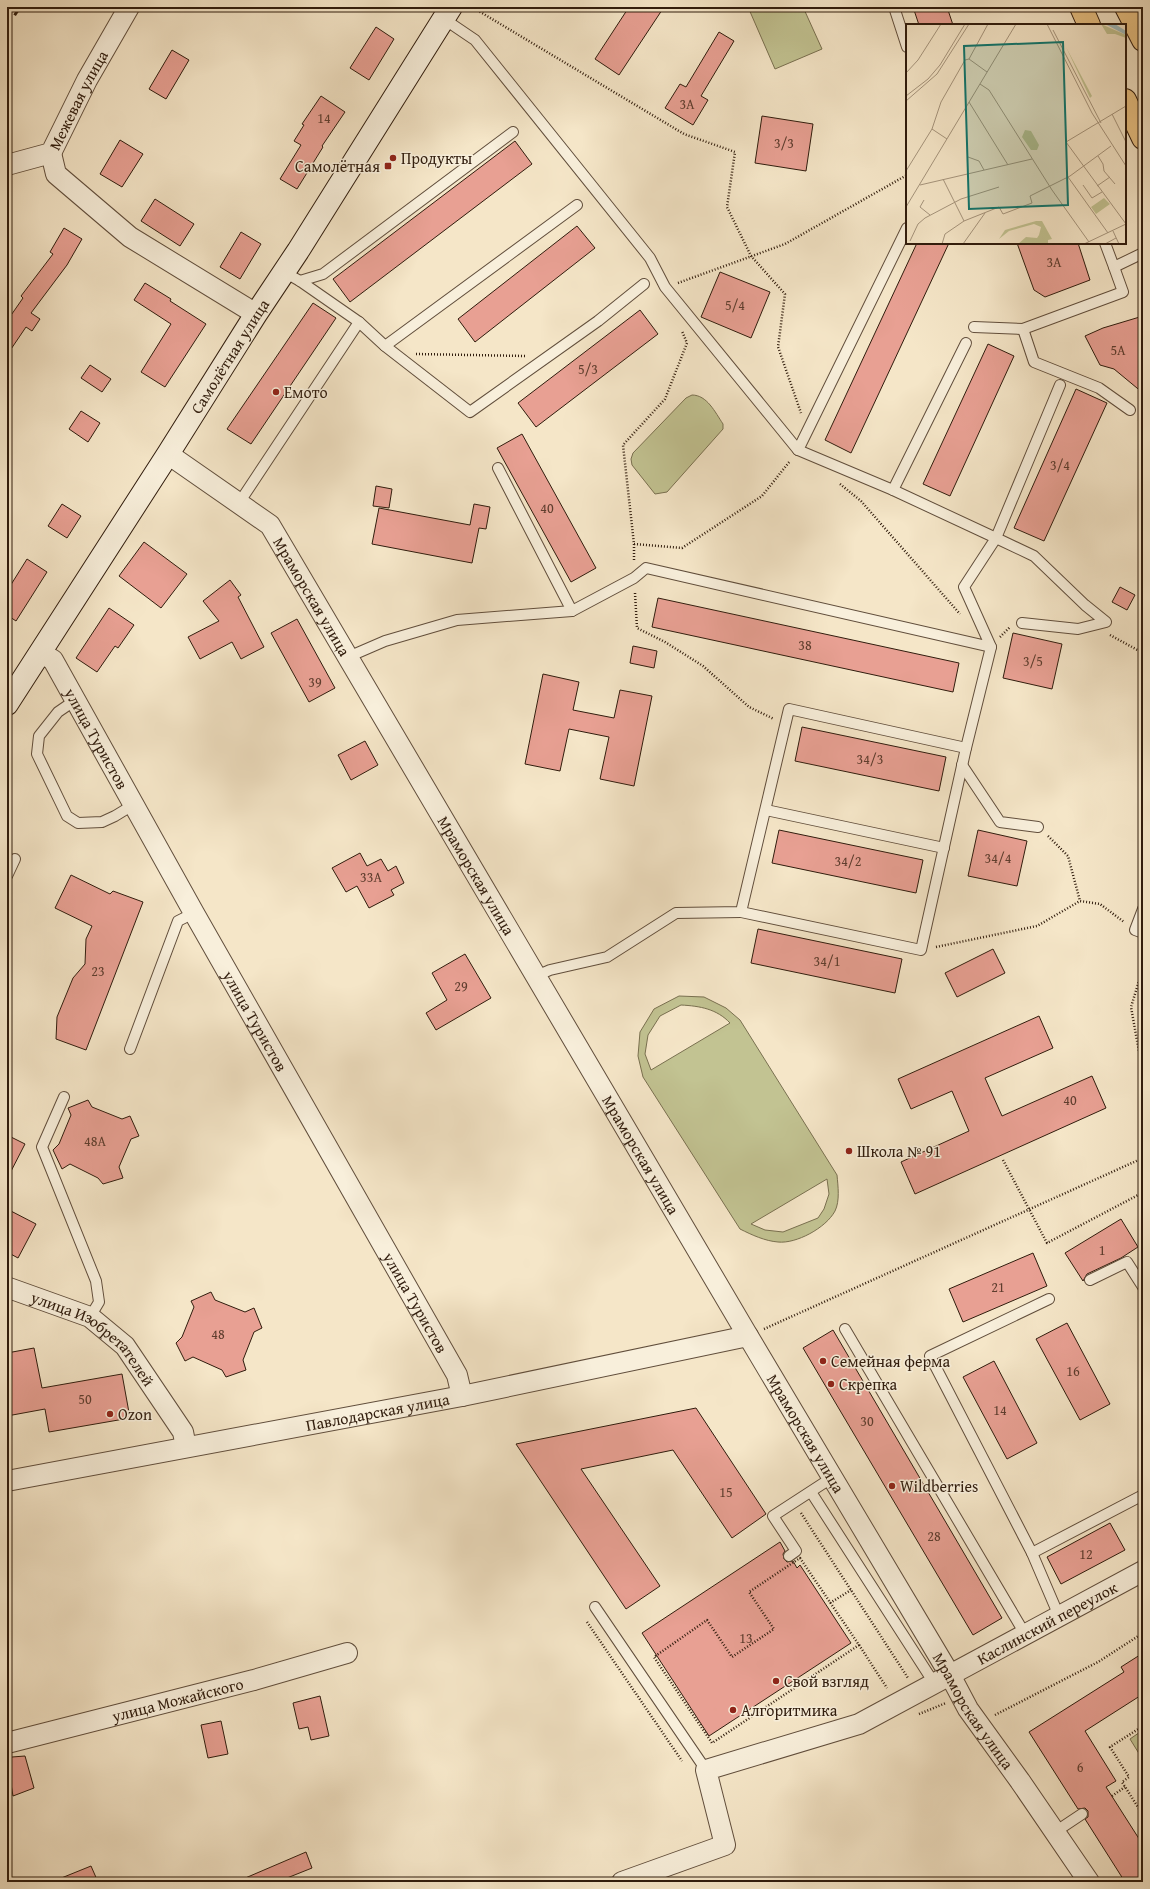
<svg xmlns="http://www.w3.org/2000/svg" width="1150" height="1889" viewBox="0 0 1150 1889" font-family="'Gentium Book Plus',serif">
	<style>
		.green { fill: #c2c392; stroke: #797050; fill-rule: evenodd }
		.building { fill: #e8a093; stroke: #301c0d }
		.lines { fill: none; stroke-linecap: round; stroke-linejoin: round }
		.lane-casing { stroke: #614e3c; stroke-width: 12 }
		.street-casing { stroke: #614e3c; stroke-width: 22 }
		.secondary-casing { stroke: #301c0d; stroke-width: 24 }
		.primary-casing { stroke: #301c0d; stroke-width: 24 }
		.path { stroke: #301c0d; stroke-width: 2.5; stroke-dasharray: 1 2; stroke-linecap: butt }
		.lane { stroke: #f8efdb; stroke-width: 10 }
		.street { stroke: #f8efdb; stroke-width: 20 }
		.secondary { stroke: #f8efdb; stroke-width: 22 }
		.primary { stroke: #eac384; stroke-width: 22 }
		.rail { stroke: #301c0d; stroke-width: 3; stroke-dasharray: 7 7; stroke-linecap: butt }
		.poi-dot { fill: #8f2418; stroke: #f8efdb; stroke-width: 1.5 }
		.labels { text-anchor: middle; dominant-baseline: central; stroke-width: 3; stroke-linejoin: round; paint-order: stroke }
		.number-label { font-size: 14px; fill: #5e3d2e }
		.street-label { font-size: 16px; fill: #301c0d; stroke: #f8efdb }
		.poi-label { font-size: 16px; fill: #301c0d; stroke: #f8efdb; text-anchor: start }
		.inset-road { fill: none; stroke: #a6957d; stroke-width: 1 }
		.view { fill: #0f766e; fill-opacity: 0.15; stroke: #0f766e; stroke-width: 2 }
		.inset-edge { fill: none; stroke: #301c0d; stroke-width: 2 }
	</style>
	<rect width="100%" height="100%" fill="#f5e6c8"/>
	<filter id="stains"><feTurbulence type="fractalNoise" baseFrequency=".005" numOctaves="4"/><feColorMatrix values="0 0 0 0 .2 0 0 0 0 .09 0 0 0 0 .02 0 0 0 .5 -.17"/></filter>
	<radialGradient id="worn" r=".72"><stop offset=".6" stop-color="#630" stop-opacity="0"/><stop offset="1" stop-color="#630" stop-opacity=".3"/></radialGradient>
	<!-- green -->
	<g class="green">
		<path d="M748 7H803L822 49 775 69Z"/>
		<path d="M692 395C707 395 715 412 723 424V429L667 492 655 494 632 465 631 459 633 453 686 398Z"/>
		<path d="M679 996 704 997 726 1008 740 1020 837 1175C838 1186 840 1201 835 1211 826 1228 796 1244 778 1242 765 1241 752 1235 740 1229L643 1077 638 1056 640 1032 654 1009ZM681 1005C700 1006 717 1009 730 1023L651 1070 645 1054 648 1035 660 1016ZM827 1179 829 1194 824 1209 818 1218 783 1232 765 1230 751 1224Z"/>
		<path d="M1143 1730V1760L1130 1739Z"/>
	</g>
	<!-- building -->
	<g class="building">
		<path d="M629 7H664L619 75 595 59Z"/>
		<path d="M913 7H947L953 25H919Z"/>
		<path d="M376 27 394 39 369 80 350 68Z"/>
		<path d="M719 32 734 41 701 96 708 100 693 125 665 108 680 84 686 87Z"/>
		<path d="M172 50 189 60 166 99 149 89Z"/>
		<path d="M321 96 345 112 322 146 323 147 297 189 280 179 301 145 294 141 304 125 302 124Z"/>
		<path d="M762 116 813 124 806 171 755 163Z"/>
		<path d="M120 140 143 154 122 187 100 174Z"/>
		<path d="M515 141 532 164 350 302 333 279Z"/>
		<path d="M155 199 194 224 180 246 141 221Z"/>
		<path d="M577 226 595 248 475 342 458 319Z"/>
		<path d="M64 228 82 239 67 265 31 313 40 319 32 331 26 327 7 355V321L23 298 21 296 53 254 50 252Z"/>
		<path d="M241 232 261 244 240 279 220 267Z"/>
		<path d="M917 243H949L851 453 825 440Z"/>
		<path d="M1017 243H1078L1090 280 1045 297 1034 290Z"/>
		<path d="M720 272 770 292 751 338 701 317Z"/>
		<path d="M145 283 171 299 170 301 206 324 165 387 141 372 171 324 134 300Z"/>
		<path d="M313 303 336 318 251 444 227 429Z"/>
		<path d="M640 310 658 334 536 427 518 403Z"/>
		<path d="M1143 316V393L1114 369 1100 365 1085 336 1103 328Z"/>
		<path d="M988 344 1014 356 950 496 923 484Z"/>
		<path d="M90 365 111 379 102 392 81 378Z"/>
		<path d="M1076 389 1107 403 1044 541 1014 528Z"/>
		<path d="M81 411 100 423 88 442 69 429Z"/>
		<path d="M522 434 596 568 571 582 497 448Z"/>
		<path d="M376 486 392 489 389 508 373 506Z"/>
		<path d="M62 504 81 516 67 538 48 526Z"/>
		<path d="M474 504 490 507 486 529 479 528 472 563 372 544 379 508 470 525Z"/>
		<path d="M144 542 187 574 161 608 119 576Z"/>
		<path d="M27 559 47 572 16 621 7 615V591Z"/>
		<path d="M230 580 241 595 238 597 264 647 241 659 232 642 200 659 188 637 219 621 203 601Z"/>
		<path d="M1120 587 1135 595 1127 610 1112 602Z"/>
		<path d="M658 598 959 663 953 692 652 627Z"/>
		<path d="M109 608 134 625 118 648 115 646 97 672 76 658Z"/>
		<path d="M297 619 335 688 309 702 271 633Z"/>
		<path d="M1013 633 1062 644 1052 689 1003 678Z"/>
		<path d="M633 646 657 651 654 668 630 663Z"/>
		<path d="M543 674 579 682 573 710 614 718 620 690 652 696 634 786 600 779 609 737 569 729 560 771 525 764Z"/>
		<path d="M802 727 946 757 939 791 795 761Z"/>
		<path d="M365 741 378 765 351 780 338 755Z"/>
		<path d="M779 830 923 860 916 893 772 863Z"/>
		<path d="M978 830 1027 841 1017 886 968 876Z"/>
		<path d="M360 853 367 866 381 859 388 871 396 866 404 883 391 890 394 895 369 908 357 886 346 892 332 868Z"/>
		<path d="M71 875 110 894 113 891 143 902 86 1050 56 1039 57 1017 73 978 85 964 86 939 92 926 55 908Z"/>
		<path d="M758 929 902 959 895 993 751 963Z"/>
		<path d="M993 949 1005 973 957 997 945 973Z"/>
		<path d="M465 954 491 998 436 1030 426 1013 447 1000 432 973Z"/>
		<path d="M1039 1016 1053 1048 985 1078 1002 1116 1092 1076 1106 1108 915 1194 901 1162 969 1131 952 1091 911 1109 898 1079Z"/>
		<path d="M88 1100 92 1107 122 1119 130 1116 139 1136 131 1139 119 1167 123 1178 103 1184 98 1178 70 1164 62 1169 53 1150 59 1144 71 1115 68 1108Z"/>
		<path d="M7 1135 25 1144 7 1179Z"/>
		<path d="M7 1209 36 1224 18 1258 7 1252Z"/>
		<path d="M1121 1219 1138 1247 1121 1258 1087 1274 1083 1281 1065 1253Z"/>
		<path d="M1033 1253 1047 1286 963 1322 949 1289Z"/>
		<path d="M211 1292 215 1300 245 1312 254 1308 262 1328 254 1332 243 1360 246 1370 226 1377 222 1370 193 1357 185 1361 176 1343 182 1337 194 1307 191 1301Z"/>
		<path d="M1067 1323 1110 1404 1080 1420 1036 1339Z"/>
		<path d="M833 1330 1002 1618 973 1635 803 1348Z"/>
		<path d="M34 1348 42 1388 122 1374 130 1418 49 1432 45 1409 7 1416V1353Z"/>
		<path d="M994 1361 1037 1443 1007 1459 963 1377Z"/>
		<path d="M696 1408 766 1514 732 1538 673 1450 581 1469 660 1586 626 1609 516 1444Z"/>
		<path d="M1110 1523 1125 1550 1061 1584 1047 1557Z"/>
		<path d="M780 1542 785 1551 783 1554 784 1559 787 1562 793 1561 797 1568 800 1565 851 1643 709 1736 642 1633Z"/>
		<path d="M1143 1653V1694L1085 1731 1116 1781 1106 1787 1143 1845V1882H1125L1085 1819 1088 1817V1811L1085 1808 1078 1809 1029 1732 1124 1672 1121 1667Z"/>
		<path d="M320 1696 329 1736 311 1740 308 1727 299 1729 293 1703Z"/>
		<path d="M221 1721 228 1754 208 1758 201 1725Z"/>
		<path d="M25 1756 34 1788 13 1796 10 1778 7 1779V1759L12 1757Z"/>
		<path d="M306 1852 312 1868 277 1882H236Z"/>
		<path d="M91 1866 98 1882H54V1881Z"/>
	</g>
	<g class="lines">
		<defs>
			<g id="lane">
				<path d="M894 7 907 47"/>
				<path d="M1105 243 1114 267 1143 253"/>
				<path d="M284 272 300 281 359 322 385 346 470 412 598 321 644 284"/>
				<path d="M300 281 323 274 513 132"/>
				<path d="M974 327 1023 329 1123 292 1114 267"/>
				<path d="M1023 329 1034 362 1099 388 1130 410"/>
				<path d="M385 346 577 205"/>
				<path d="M798 450 907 228"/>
				<path d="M498 468 572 611"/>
				<path d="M893 490 966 343"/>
				<path d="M239 503 359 322"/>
				<path d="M1022 623 1078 629 1106 622 1085 605 1034 556 996 538 1060 385"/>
				<path d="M348 657 385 641 457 620 572 611 634 578 646 568 991 647 964 587 996 538 893 490 798 450 665 287 650 258 475 40 444 19"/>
				<path d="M74 701 58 712 39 736 37 754 67 816 78 823 102 822 115 816 133 805"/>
				<path d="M962 765 1000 822 1038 827"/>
				<path d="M766 810 944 848"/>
				<path d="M7 876 15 859"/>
				<path d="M1143 909 1135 930 1143 933"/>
				<path d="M741 912 921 950 966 748 991 647"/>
				<path d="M536 976 550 970 607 957 676 913 741 912 789 709 966 748"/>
				<path d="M130 1049 178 921 194 913"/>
				<path d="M64 1097 42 1147 96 1281 99 1302 90 1317"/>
				<path d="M1090 1280 1127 1262 1143 1287"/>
				<path d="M1049 1299 930 1356 1032 1553 1059 1616"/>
				<path d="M845 1329 1025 1634"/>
				<path d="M811 1492 934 1683"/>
				<path d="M1032 1553 1143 1495"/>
				<path d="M789 1556 796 1551 773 1516 833 1477"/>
				<path d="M595 1607 706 1770"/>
				<path d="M1055 1832 1082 1814"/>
			</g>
			<g id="street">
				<path d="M51 153 56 174 130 237 256 314"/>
				<path id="s1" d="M7 165 51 153 87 80 129 7"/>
				<path id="s2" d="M168 454 270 525 748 1336 950 1675 968 1709 1020 1781 1089 1882"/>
				<path id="s3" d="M40 652 53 660 194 913 457 1375 462 1396"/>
				<path id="s4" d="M9 1288 90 1317 125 1346 183 1432 186 1447"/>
				<path id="s5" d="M7 1481 462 1396 748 1336"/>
				<path id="s6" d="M7 1743 254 1680 347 1653"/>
				<path id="s7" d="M622 1882 725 1845 706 1770 859 1724 1143 1571"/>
			</g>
			<g id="secondary">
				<path id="s8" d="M7 704 168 454 256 314 298 251 451 7"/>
			</g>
			<g id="primary">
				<path d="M1081 7 1089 25"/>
				<path d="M1126 7 1143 40"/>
				<path d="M1125 100 1143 138"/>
			</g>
		</defs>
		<!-- lane casing -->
		<use href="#lane" class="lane-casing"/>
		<!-- street casing -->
		<use href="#street" class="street-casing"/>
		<!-- secondary casing -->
		<use href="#secondary" class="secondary-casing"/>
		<!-- primary casing -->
		<use href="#primary" class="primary-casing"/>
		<!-- path -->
		<g class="path">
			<path d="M472 7 684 134 735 152 727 207 751 256 785 294 778 347 801 413"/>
			<path d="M678 283 785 244 907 175"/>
			<path d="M416 354 525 356"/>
			<path d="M1139 420 1143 432"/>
			<path d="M840 484 861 501 960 614"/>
			<path d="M634 544 682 548 762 496 790 461"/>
			<path d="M634 560V544L623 445 665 399 687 343 682 331"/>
			<path d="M635 593 637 628 665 642 703 666 749 707 774 719"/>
			<path d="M1110 635 1143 653"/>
			<path d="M1000 637 1010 627"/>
			<path d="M1048 836 1068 856 1080 901 1100 904 1124 922"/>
			<path d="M936 947 1037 926 1080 901"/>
			<path d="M1143 968 1131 1007 1143 1074"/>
			<path d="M1003 1160 1047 1243 1142 1193"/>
			<path d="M764 1329 1143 1158"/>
			<path d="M801 1513 908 1678"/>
			<path d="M800 1558 859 1645 712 1743 654 1657 707 1620 732 1657 774 1629 749 1592Z"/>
			<path d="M830 1603 851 1590"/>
			<path d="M587 1622 682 1761"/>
			<path d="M859 1645 887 1688"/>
			<path d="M919 1714 946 1703"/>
			<path d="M995 1715 1098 1662 1143 1633"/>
			<path d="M1143 1726 1110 1747 1129 1777 1122 1782 1143 1815"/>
			<path d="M1112 1796 1125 1787"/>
		</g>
		<!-- lane -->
		<use href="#lane" class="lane"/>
		<!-- street -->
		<use href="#street" class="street"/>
		<!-- secondary -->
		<use href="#secondary" class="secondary"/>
		<!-- primary -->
		<use href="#primary" class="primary"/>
		<!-- rail -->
		<path class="rail" d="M7 27 20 7"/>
	</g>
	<!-- markers -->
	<g class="poi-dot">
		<circle cx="393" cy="158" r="4"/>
		<rect x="384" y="162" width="8" height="8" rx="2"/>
		<circle cx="276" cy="392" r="4"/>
		<circle cx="849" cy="1151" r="4"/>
		<circle cx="823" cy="1361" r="4"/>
		<circle cx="831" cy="1384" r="4"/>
		<circle cx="110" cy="1414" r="4"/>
		<circle cx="892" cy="1486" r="4"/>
		<circle cx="776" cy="1681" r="4"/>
		<circle cx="733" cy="1710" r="4"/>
	</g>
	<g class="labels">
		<!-- number labels -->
		<g class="number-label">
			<text x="687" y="104">3А</text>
			<text x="324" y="118">14</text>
			<text x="784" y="143">3/3</text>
			<text x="1054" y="262">3А</text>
			<text x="735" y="305">5/4</text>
			<text x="1118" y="350">5А</text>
			<text x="588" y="369">5/3</text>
			<text x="1060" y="465">3/4</text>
			<text x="547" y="508">40</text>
			<text x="805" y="645">38</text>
			<text x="1033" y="661">3/5</text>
			<text x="315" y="682">39</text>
			<text x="870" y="759">34/3</text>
			<text x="998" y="858">34/4</text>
			<text x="848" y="861">34/2</text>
			<text x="371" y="877">33А</text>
			<text x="827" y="961">34/1</text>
			<text x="98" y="971">23</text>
			<text x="461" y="986">29</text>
			<text x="1070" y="1100">40</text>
			<text x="95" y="1141">48А</text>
			<text x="1102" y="1250">1</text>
			<text x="998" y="1287">21</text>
			<text x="218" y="1334">48</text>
			<text x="1073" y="1371">16</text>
			<text x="85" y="1399">50</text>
			<text x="1000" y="1410">14</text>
			<text x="867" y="1421">30</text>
			<text x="726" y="1492">15</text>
			<text x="934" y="1536">28</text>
			<text x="1086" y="1554">12</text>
			<text x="746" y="1638">13</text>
			<text x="1080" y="1767">6</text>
		</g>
		<!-- street labels -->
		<g class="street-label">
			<text stroke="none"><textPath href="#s1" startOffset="105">Межевая улица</textPath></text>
			<text stroke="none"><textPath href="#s8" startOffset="413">Самолётная улица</textPath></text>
			<text stroke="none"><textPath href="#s2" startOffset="207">Мраморская улица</textPath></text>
			<text stroke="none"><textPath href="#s3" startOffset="105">улица Туристов</textPath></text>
			<text stroke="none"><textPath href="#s2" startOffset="531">Мраморская улица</textPath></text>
			<text stroke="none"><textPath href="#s3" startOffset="429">улица Туристов</textPath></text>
			<text stroke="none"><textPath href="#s2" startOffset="855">Мраморская улица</textPath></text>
			<text stroke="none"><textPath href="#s3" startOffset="753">улица Туристов</textPath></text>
			<text stroke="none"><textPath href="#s4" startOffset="101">улица Изобретателей</textPath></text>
			<text stroke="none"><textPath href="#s5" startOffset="377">Павлодарская улица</textPath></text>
			<text stroke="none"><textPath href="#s2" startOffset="1179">Мраморская улица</textPath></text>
			<text stroke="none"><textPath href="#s7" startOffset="560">Каслинский переулок</textPath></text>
			<text stroke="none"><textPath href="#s6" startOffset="176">улица Можайского</textPath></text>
			<text stroke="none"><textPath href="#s2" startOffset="1503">Мраморская улица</textPath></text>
		</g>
		<!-- poi labels -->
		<g class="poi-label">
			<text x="401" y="158">Продукты</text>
			<text x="380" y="166" text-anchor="end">Самолётная</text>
			<text x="284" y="392">Емото</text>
			<text x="857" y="1151">Школа № 91</text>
			<text x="831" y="1361">Семейная ферма</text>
			<text x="839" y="1384">Скрепка</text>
			<text x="118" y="1414">Ozon</text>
			<text x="900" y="1486">Wildberries</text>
			<text x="784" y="1681">Свой взгляд</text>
			<text x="741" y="1710">Алгоритмика</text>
		</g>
	</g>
	<!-- overview -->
	<g transform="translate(906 24)">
		<rect width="220" height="220" fill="#f5e6c8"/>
		<path d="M195 0 220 11V14L209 10H201ZM160 23 186 72 184 74ZM119 106 125 107 133 121 131 126H125L116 113ZM198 174 204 180 190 190 185 183ZM130 197H136L146 215 142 216V220H112L120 213 131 214 133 211 135 203 128 200 103 207 93 215 99 206Z" fill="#c2c392"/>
		<path d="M199 0H209L220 7V11Z" fill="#a0bdc0"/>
		<path class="inset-road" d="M141 0 186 89 220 142M147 6 195 99M63 35 81 48M0 49 12 36 35 0M74 60 83 66 146 166 183 218M0 72 22 55 34 41 59 0M0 77 31 50 63 0M63 78 102 141M206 90 220 118M26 105 41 115M192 132 197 140 198 147 209 160M62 133 73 137 78 146M0 147 26 105 35 78 59 36 63 35 82 0M162 153 202 209M37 155 58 197M14 161 126 135M177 161 186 174 196 168M191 162 204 153M18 176 14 183 24 191M0 183 110 0M220 200 160 118 220 82M207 207 213 220M4 217 12 200 19 194 55 175 93 163M36 220 39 210 58 197 93 183 97 190 126 179 124 172 164 152 205 122M57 220 79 189M178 220 220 200M199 220 210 214"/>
		<path class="view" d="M157 18 162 181 63 185 58 22Z"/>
		<rect width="220" height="220" class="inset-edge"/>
	</g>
	<!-- margin -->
	<rect width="1150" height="1889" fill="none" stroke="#f5e6c8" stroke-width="24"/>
	<rect x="8" y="8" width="1134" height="1873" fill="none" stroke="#301c0d" stroke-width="2"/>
	<rect x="12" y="12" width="1126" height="1865" fill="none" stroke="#301c0d"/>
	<rect width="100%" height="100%" filter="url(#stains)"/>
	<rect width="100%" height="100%" fill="url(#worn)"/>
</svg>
